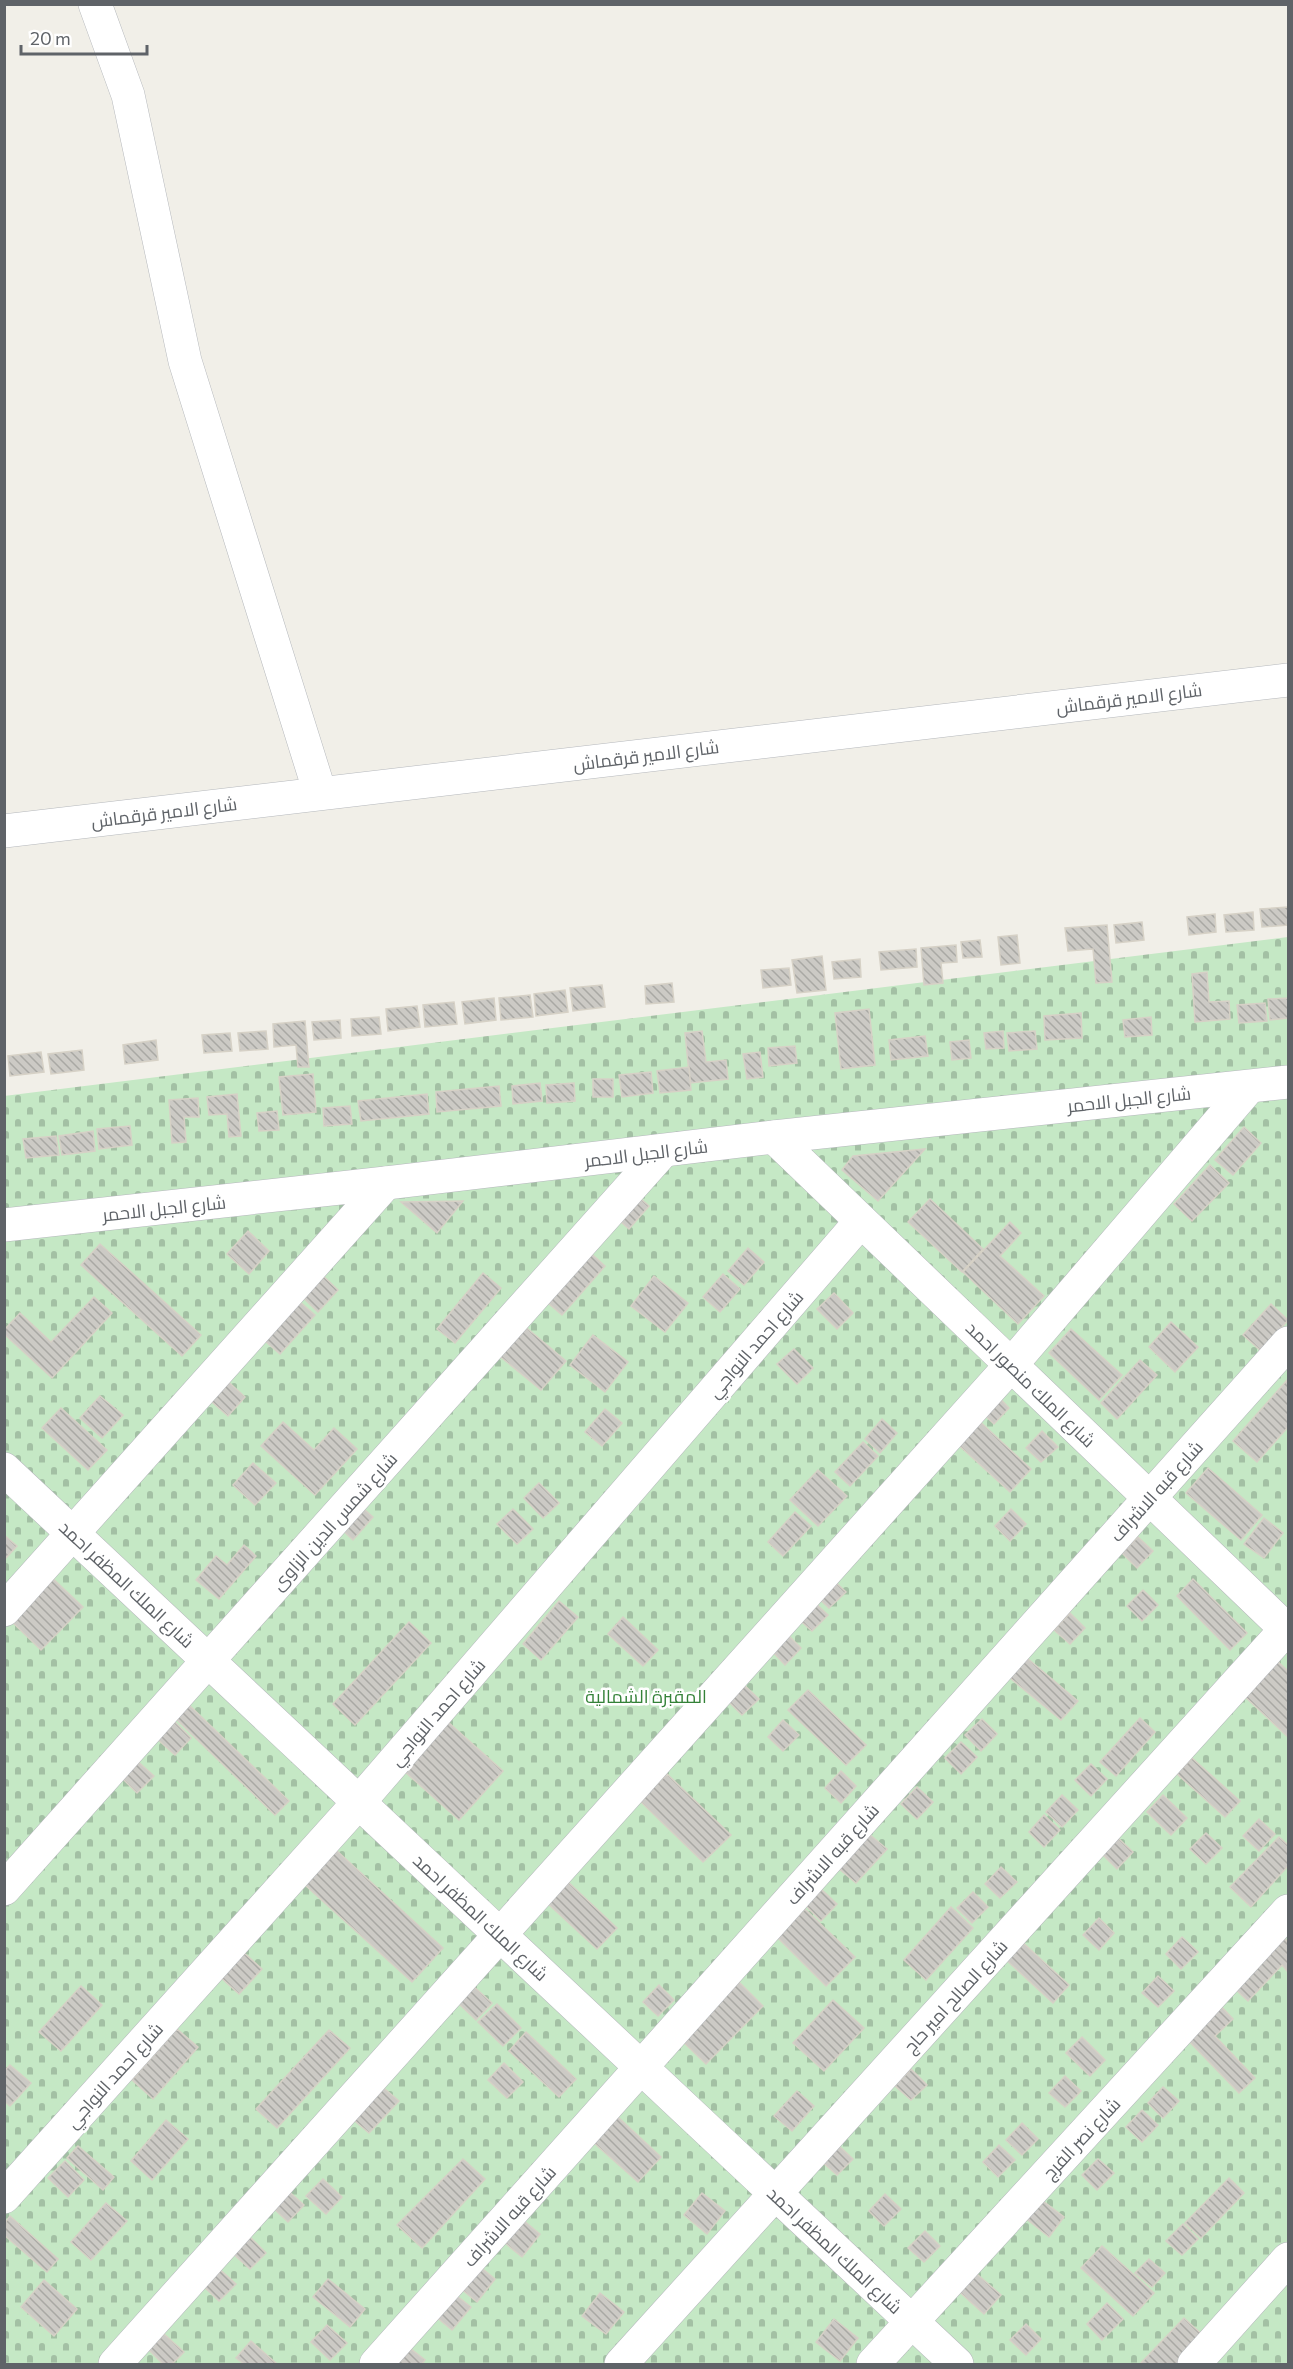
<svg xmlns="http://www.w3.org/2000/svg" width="1293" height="2369" viewBox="0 0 1293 2369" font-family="Commissioner,Cairo,sans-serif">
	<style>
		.cemetery { fill: url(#cemetery-stones) }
		.building { fill: url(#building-back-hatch); stroke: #d6d1c6; stroke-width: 1.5 }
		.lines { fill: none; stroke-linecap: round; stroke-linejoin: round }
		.minor-casing { stroke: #b5b8bc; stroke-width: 34 }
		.minor { stroke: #fff; stroke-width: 33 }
		.labels { text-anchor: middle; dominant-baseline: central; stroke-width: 5; stroke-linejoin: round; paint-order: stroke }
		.street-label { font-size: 18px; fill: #5f6368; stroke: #fff }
		.park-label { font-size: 18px; fill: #348238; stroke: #fff }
	</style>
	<defs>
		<pattern id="cemetery-stones" width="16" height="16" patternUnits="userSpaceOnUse" patternTransform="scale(1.5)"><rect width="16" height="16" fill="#c5e8c5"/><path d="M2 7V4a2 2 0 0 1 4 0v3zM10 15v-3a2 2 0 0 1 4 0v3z" fill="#a3c0a4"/></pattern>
		<pattern id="building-back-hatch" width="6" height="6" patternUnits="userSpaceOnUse" patternTransform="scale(1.5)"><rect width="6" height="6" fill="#cccac5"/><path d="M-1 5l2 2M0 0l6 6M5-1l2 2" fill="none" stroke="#a9a8a4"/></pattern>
	</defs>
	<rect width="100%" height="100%" fill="#f1efe8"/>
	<!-- cemetery -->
	<path class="cemetery" d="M1288 937V2364H5L4 1096Z"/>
	<!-- building -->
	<g class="building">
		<path d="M1288 907V925L1262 927 1260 909Z"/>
		<path d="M1253 912 1254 930 1226 932 1224 915Z"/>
		<path d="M1215 914 1216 932 1189 935 1187 917Z"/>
		<path d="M1142 922 1144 940 1116 943 1114 925Z"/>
		<path d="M1107 925 1112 982 1096 983 1093 949 1068 951 1065 928Z"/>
		<path d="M1017 935 1020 963 1001 965 998 937Z"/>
		<path d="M980 940 982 957 963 958 961 942Z"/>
		<path d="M956 945 957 962 941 963 943 983 924 985 921 948Z"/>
		<path d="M916 949 917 967 881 970 879 952Z"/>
		<path d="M822 956 826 990 797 993 792 960Z"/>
		<path d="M860 959 861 977 834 979 832 962Z"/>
		<path d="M789 968 791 985 763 988 761 970Z"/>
		<path d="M1207 972 1209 1002 1229 1001 1230 1019 1195 1022 1192 974Z"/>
		<path d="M672 983 674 1002 646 1004 645 986Z"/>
		<path d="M602 985 605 1007 573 1011 570 988Z"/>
		<path d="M565 990 568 1012 536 1016 534 994Z"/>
		<path d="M530 995 533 1017 501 1020 499 998Z"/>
		<path d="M494 998 496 1020 465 1024 462 1002Z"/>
		<path d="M1288 998V1018L1270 1020 1268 999Z"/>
		<path d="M454 1002 457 1024 425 1027 423 1005Z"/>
		<path d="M1265 1003 1267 1021 1239 1023 1237 1005Z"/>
		<path d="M417 1006 420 1027 388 1031 386 1009Z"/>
		<path d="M869 1009 875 1065 841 1069 835 1013Z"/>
		<path d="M1081 1013 1082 1038 1045 1040 1044 1016Z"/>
		<path d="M379 1017 381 1034 352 1036 351 1019Z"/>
		<path d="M1151 1017 1152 1035 1125 1037 1123 1020Z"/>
		<path d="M340 1020 341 1038 314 1040 312 1022Z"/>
		<path d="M305 1021 309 1067H298L296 1045 274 1047 273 1024Z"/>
		<path d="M266 1031 268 1049 240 1051 238 1033Z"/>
		<path d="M702 1031 706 1062 726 1060 728 1079 690 1083 685 1033Z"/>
		<path d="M1003 1031 1004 1048 986 1049 984 1033Z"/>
		<path d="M1035 1031 1037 1049 1009 1051 1007 1033Z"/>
		<path d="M230 1033 232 1051 204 1053 202 1035Z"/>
		<path d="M925 1036 928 1056 891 1060 889 1040Z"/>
		<path d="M156 1040 158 1060 125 1064 123 1045Z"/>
		<path d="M969 1040 971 1058 952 1060 950 1042Z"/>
		<path d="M795 1046 797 1063 769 1066 768 1048Z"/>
		<path d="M82 1050 84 1070 51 1074 48 1054Z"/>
		<path d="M41 1052 44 1072 10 1076 8 1056Z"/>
		<path d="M760 1052 763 1077 747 1079 743 1054Z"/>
		<path d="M689 1067 691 1090 660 1093 657 1071Z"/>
		<path d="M651 1072 653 1093 622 1097 619 1075Z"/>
		<path d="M313 1074 316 1112 283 1115 279 1077Z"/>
		<rect x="593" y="1079" width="20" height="18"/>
		<path d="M540 1083 542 1101 513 1104 512 1086Z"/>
		<path d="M574 1083 575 1101 547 1103 546 1085Z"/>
		<path d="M499 1086 501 1106 437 1112 436 1092Z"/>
		<path d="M237 1094 241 1136 229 1137 227 1114 209 1115 207 1097Z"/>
		<path d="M427 1094 429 1114 361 1121 358 1101Z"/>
		<path d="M198 1098 199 1117H184L186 1142 172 1143 169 1100Z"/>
		<path d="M350 1106 352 1124 324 1126 323 1108Z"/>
		<path d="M277 1111 279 1130 259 1131 257 1113Z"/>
		<path d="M130 1126 132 1145 99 1149 97 1129Z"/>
		<path d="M1244 1127 1261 1143 1233 1175 1215 1160Z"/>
		<path d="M93 1131 95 1151 62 1155 59 1136Z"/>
		<path d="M56 1136 59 1155 26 1158 23 1139Z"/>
		<path d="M925 1149 878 1201 842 1170 853 1156Z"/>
		<path d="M1210 1165 1229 1183 1192 1221 1174 1204Z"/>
		<path d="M633 1192 649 1206 629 1229 613 1215Z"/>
		<path d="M930 1199 983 1249 962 1272 908 1222Z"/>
		<path d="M463 1201 437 1233 401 1202Z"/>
		<path d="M1010 1222 1021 1233 1000 1256 1044 1296 1018 1324 963 1272Z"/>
		<path d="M248 1231 269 1251 249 1274 227 1254Z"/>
		<path d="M100 1244 201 1335 182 1356 81 1265Z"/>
		<path d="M585 1248 605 1266 562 1315 541 1297Z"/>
		<path d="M748 1248 764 1262 744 1285 728 1271Z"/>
		<path d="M317 1270 338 1290 318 1312 297 1292Z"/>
		<path d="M483 1273 501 1288 455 1343 437 1329Z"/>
		<path d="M723 1274 740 1289 720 1312 703 1297Z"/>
		<path d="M654 1276 688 1303 665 1332 631 1306Z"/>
		<path d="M834 1293 853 1313 837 1329 817 1309Z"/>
		<path d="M292 1295 315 1315 280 1354 257 1334Z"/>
		<path d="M94 1297 112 1313 52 1378 4 1334V1330L20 1313 51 1342Z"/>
		<path d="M1271 1304 1288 1320 1261 1351 1243 1335Z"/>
		<path d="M1171 1322 1198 1347 1175 1372 1149 1347Z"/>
		<path d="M522 1324 566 1361 541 1390 497 1354Z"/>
		<path d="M1071 1329 1122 1375 1099 1400 1049 1353Z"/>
		<path d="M593 1335 628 1362 605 1392 570 1365Z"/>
		<path d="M794 1349 813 1368 797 1384 777 1364Z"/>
		<path d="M1140 1360 1157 1375 1117 1419 1101 1403Z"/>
		<path d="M222 1376 245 1397 228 1416 205 1396Z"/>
		<path d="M1288 1379V1427L1257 1462 1233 1441Z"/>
		<path d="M994 1392 1009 1408 994 1424 978 1409Z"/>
		<path d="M100 1396 123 1415 102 1438 80 1418Z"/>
		<path d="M61 1408 107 1450 88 1470 42 1428Z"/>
		<path d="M605 1409 622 1423 602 1446 585 1432Z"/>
		<path d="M975 1417 1031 1469 1010 1492 953 1440Z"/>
		<path d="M882 1419 897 1433 880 1453 865 1439Z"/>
		<path d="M283 1422 314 1450 334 1428 357 1449 315 1495 261 1446Z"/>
		<path d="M1042 1431 1058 1447 1041 1462 1026 1448Z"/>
		<path d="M863 1442 878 1456 850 1486 835 1472Z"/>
		<path d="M253 1463 276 1483 255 1505 233 1485Z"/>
		<path d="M1208 1468 1262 1515 1241 1540 1186 1493Z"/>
		<path d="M818 1470 847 1496 818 1526 790 1500Z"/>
		<path d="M539 1483 559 1503 543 1518 524 1498Z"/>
		<path d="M356 1502 373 1517 353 1540 337 1525Z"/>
		<path d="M513 1509 533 1529 517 1544 497 1524Z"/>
		<path d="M1011 1509 1026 1524 1010 1541 995 1526Z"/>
		<path d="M795 1512 811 1526 783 1556 768 1542Z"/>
		<path d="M1264 1518 1283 1533 1264 1558 1244 1544Z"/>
		<path d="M4 1535 17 1546 4 1560Z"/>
		<path d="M1138 1537 1153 1551 1137 1568 1122 1553Z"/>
		<path d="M244 1545 256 1556 219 1599 196 1580 216 1556 227 1565Z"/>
		<path d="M48 1574 83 1607 41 1650 7 1617Z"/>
		<path d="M830 1577 846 1592 829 1608 814 1594Z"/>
		<path d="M1193 1579 1247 1633 1230 1650 1177 1596Z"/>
		<path d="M1143 1590 1158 1605 1142 1621 1127 1606Z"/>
		<path d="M812 1600 828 1615 812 1631 796 1617Z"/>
		<path d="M559 1601 578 1617 541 1660 523 1644Z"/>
		<path d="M1070 1613 1085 1628 1070 1644 1054 1630Z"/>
		<path d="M623 1617 658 1650 643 1666 608 1634Z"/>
		<path d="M409 1622 431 1643 355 1725 333 1704Z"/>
		<path d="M786 1633 801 1648 785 1665 770 1649Z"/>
		<path d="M1027 1658 1078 1701 1061 1720 1010 1678Z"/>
		<path d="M1274 1658 1288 1671V1737L1241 1693Z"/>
		<path d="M743 1684 759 1699 742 1715 727 1700Z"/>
		<path d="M808 1690 866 1745 846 1765 788 1710Z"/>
		<path d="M187 1703 289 1801 275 1815 174 1717Z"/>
		<path d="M1140 1718 1155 1732 1116 1776 1100 1762Z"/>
		<path d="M172 1719 191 1738 175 1755 155 1737Z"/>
		<path d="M982 1719 997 1734 981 1751 965 1735Z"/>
		<path d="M783 1720 799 1735 783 1751 768 1737Z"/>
		<path d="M448 1722 503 1771 459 1820 404 1771Z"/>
		<path d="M961 1742 977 1757 961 1774 945 1758Z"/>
		<path d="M134 1758 154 1776 137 1793 118 1774Z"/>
		<path d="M1192 1758 1240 1801 1225 1817 1177 1774Z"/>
		<path d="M1091 1764 1107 1779 1091 1796 1075 1780Z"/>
		<path d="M841 1771 856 1786 841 1803 825 1788Z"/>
		<path d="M667 1774 731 1835 703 1862 640 1801Z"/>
		<path d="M917 1787 933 1802 917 1819 901 1804Z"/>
		<path d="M1062 1795 1078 1810 1062 1827 1046 1812Z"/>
		<path d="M1163 1795 1187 1818 1171 1835 1147 1812Z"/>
		<path d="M1044 1815 1060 1830 1044 1847 1029 1832Z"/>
		<path d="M1259 1819 1275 1834 1259 1851 1243 1836Z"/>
		<path d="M1206 1833 1222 1848 1206 1864 1190 1849Z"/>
		<path d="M869 1834 887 1849 856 1883 838 1868Z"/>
		<path d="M1117 1837 1133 1852 1117 1869 1102 1854Z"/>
		<path d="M1279 1837 1288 1845V1866L1251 1907 1230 1887Z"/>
		<path d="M336 1850 443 1948 412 1982 305 1885Z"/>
		<path d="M1001 1867 1017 1882 1000 1898 985 1884Z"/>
		<path d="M565 1879 617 1928 597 1949 545 1901Z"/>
		<path d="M821 1889 837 1904 821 1921 805 1905Z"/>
		<path d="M973 1892 988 1907 972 1923 957 1908Z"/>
		<path d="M951 1907 973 1928 926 1980 904 1960Z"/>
		<path d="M805 1909 855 1957 826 1986 777 1937Z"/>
		<path d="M1099 1918 1114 1933 1099 1950 1083 1935Z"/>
		<path d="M1282 1935 1288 1942V1972L1282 1965 1248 2001 1233 1987Z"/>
		<path d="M1182 1937 1198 1952 1181 1969 1166 1954Z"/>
		<path d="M1019 1939 1069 1985 1053 2003 1003 1957Z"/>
		<path d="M242 1951 262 1969 239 1994 219 1976Z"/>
		<path d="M1158 1976 1174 1991 1158 2007 1142 1993Z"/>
		<path d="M735 1978 763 2006 706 2064 678 2037Z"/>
		<path d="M472 1985 492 2003 476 2020 457 2002Z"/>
		<path d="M659 1985 674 2000 658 2016 643 2002Z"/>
		<path d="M81 1986 102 2005 61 2051 39 2032Z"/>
		<path d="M833 2000 864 2028 824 2071 793 2043Z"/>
		<path d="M1218 2003 1233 2019 1215 2036 1255 2078 1239 2093 1184 2036Z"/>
		<path d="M497 2004 521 2028 503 2046 478 2022Z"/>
		<path d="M177 2029 198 2047 153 2099 132 2080Z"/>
		<path d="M329 2030 350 2048 277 2128 256 2109Z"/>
		<path d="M526 2032 576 2079 559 2097 509 2051Z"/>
		<path d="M1082 2037 1105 2060 1090 2076 1066 2053Z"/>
		<path d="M504 2063 523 2082 507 2098 488 2080Z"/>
		<path d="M10 2065 31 2083 10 2106 4 2101V2071Z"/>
		<path d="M911 2069 927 2085 911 2100 895 2086Z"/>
		<path d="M1065 2076 1081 2091 1065 2107 1049 2093Z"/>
		<path d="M379 2084 399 2101 369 2133 349 2116Z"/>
		<path d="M1163 2087 1179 2101 1163 2118 1148 2103Z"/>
		<path d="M797 2091 814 2106 792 2131 774 2116Z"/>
		<path d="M1142 2110 1158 2125 1142 2142 1126 2127Z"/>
		<path d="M618 2117 661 2157 638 2182 594 2143Z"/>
		<path d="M166 2120 188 2139 152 2180 131 2161Z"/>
		<path d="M1022 2123 1038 2139 1022 2155 1006 2140Z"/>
		<path d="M837 2144 853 2159 837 2175 821 2161Z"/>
		<path d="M999 2145 1015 2160 998 2177 983 2162Z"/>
		<path d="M78 2146 114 2177 103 2190 67 2158Z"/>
		<path d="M463 2159 485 2179 422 2248 397 2225Z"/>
		<path d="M1098 2159 1114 2173 1097 2190 1082 2175Z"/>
		<path d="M65 2161 84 2180 68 2197 48 2178Z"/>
		<path d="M1229 2178 1244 2193 1201 2238 1185 2223Z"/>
		<path d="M323 2179 342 2197 326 2214 306 2196Z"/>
		<path d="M284 2187 304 2205 288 2222 268 2203Z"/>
		<path d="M702 2193 725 2211 707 2234 684 2215Z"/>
		<path d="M885 2194 901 2209 884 2226 869 2211Z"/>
		<path d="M1039 2198 1064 2217 1049 2237 1024 2217Z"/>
		<path d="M106 2203 127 2221 91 2260 71 2242Z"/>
		<path d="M517 2215 540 2234 522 2257 499 2238Z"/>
		<path d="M10 2216 58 2259 47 2272 4 2235V2224Z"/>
		<path d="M1183 2224 1198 2239 1182 2255 1166 2241Z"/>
		<path d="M925 2231 940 2246 924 2262 908 2248Z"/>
		<path d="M247 2234 266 2253 250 2269 230 2251Z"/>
		<path d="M1102 2246 1154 2293 1133 2316 1081 2268Z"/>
		<path d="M1149 2259 1165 2273 1152 2287 1135 2273Z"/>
		<path d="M472 2260 495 2279 477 2302 454 2283Z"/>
		<path d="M216 2266 236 2284 219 2301 200 2283Z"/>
		<path d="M970 2268 1001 2295 984 2314 954 2287Z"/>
		<path d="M328 2279 365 2309 350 2327 313 2297Z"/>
		<path d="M44 2280 77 2309 54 2336 21 2307Z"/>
		<path d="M447 2288 471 2307 452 2330 429 2311Z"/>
		<path d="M600 2293 624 2312 606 2334 582 2316Z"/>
		<path d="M1107 2303 1123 2319 1102 2340 1087 2324Z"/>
		<path d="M1184 2318 1207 2339 1183 2364H1140Z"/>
		<path d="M834 2319 858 2338 840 2361 816 2342Z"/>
		<path d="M1026 2324 1041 2339 1026 2355 1010 2340Z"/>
		<path d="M327 2325 347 2343 330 2360 311 2342Z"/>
		<path d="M164 2334 184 2352 172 2364H163L149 2350Z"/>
		<path d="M251 2341 277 2364H244L236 2358Z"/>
		<path d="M402 2342 425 2360 422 2364H385Z"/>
	</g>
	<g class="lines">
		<defs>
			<g id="minor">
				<path d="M95 4 128 95 185 361 320 793"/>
				<path d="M4 831 1288 680"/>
				<path d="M774 1137 1288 1631"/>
				<path d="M4 1225 386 1183 774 1137 1288 1082"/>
				<path d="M4 1469 957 2364"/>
				<path d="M4 1610 386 1183"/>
				<path d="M4 1889 663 1151"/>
				<path d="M4 2197 359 1802 861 1221"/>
				<path d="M115 2364 1011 1365 1249 1087"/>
				<path d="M376 2364 1288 1343"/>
				<path d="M621 2364 1288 1627"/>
				<path d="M873 2364 1288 1911"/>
				<path d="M1194 2364 1288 2259"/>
			</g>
		</defs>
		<!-- minor casing -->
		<use href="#minor" class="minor-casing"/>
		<!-- minor -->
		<use href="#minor" class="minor"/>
	</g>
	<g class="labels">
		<!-- street labels -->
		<g class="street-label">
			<text transform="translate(1129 698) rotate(-7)">شارع الامير قرقماش</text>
			<text transform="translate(646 755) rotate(-7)">شارع الامير قرقماش</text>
			<text transform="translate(164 812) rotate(-7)">شارع الامير قرقماش</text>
			<text transform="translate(1129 1099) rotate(-6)">شارع الجبل الاحمر</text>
			<text transform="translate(646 1153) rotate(-7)">شارع الجبل الاحمر</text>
			<text transform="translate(164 1208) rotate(-6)">شارع الجبل الاحمر</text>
			<text transform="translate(755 1344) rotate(-49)">شارع احمد النواجي</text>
			<text transform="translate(1031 1384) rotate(44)">شارع الملك منصور احمد</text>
			<text transform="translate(1156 1491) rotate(-48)">شارع قبه الاشراف</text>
			<text transform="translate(334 1521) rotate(-48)">شارع شمس الدين الزاوى</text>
			<text transform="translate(127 1584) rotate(43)">شارع الملك المظفر احمد</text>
			<text transform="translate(437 1712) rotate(-49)">شارع احمد النواجي</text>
			<text transform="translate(832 1854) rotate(-48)">شارع قبه الاشراف</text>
			<text transform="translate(481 1917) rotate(43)">شارع الملك المظفر احمد</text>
			<text transform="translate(955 1996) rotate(-48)">شارع الصالح امير حاج</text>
			<text transform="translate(114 2075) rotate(-48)">شارع احمد النواجي</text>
			<text transform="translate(1081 2138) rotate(-47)">شارع نصر الفرج</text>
			<text transform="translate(509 2216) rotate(-48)">شارع قبه الاشراف</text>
			<text transform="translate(835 2250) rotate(43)">شارع الملك المظفر احمد</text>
		</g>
		<!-- park labels -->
		<g class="park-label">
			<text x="646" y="1696">المقبرة الشمالية</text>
		</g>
	</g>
	<!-- border -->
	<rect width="1293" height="2369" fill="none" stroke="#5f6368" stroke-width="12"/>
	<!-- scale -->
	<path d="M21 45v9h126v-9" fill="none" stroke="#5f6368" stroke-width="3"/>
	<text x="30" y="45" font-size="18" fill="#5f6368" stroke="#ffffff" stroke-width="4.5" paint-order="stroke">20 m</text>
</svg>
